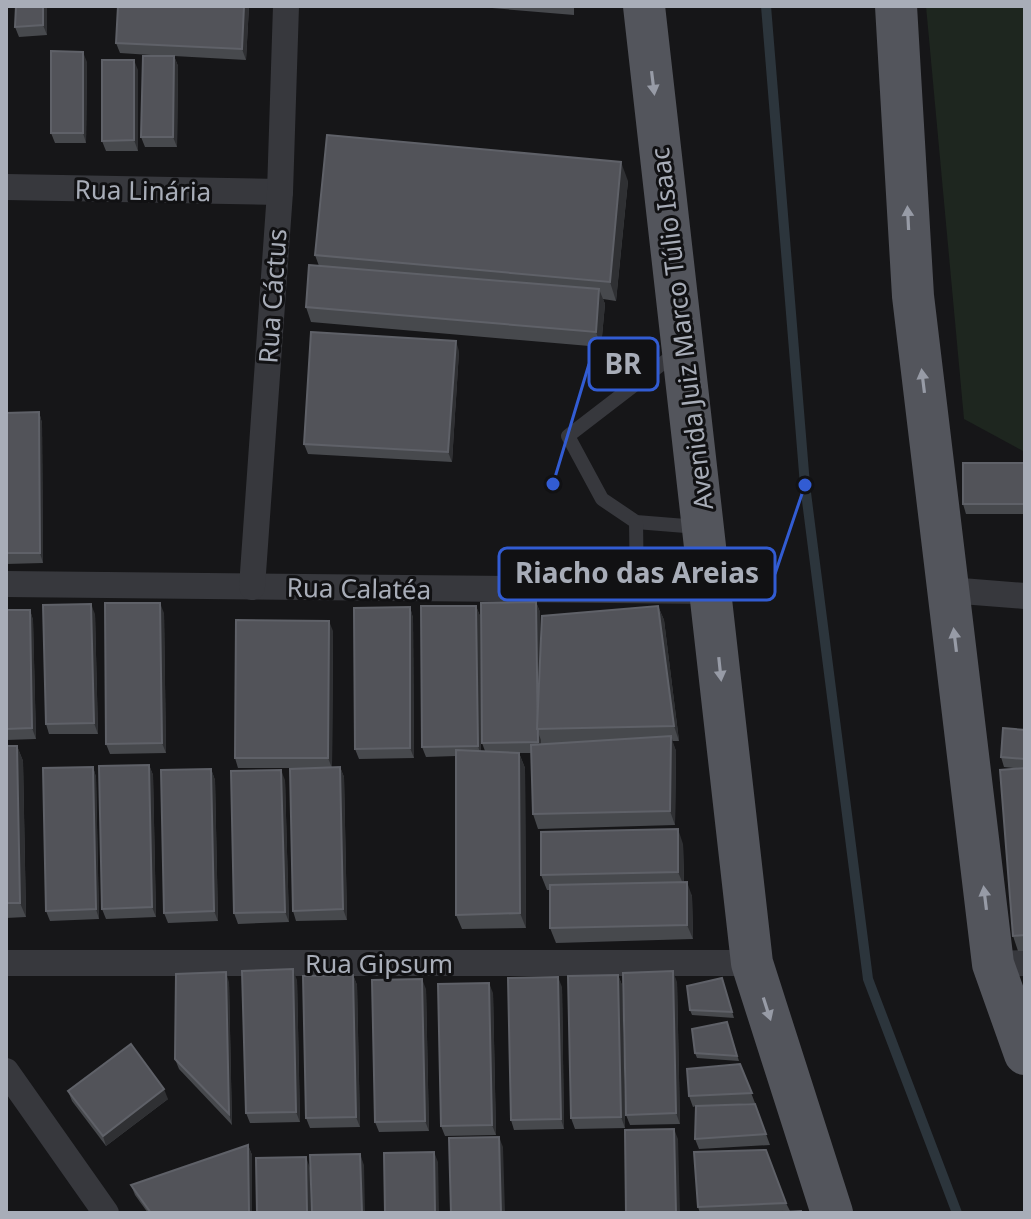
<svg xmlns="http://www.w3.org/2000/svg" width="1031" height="1219" viewBox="0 0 1031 1219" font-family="'Noto Sans',sans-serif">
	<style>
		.green { fill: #1e261f }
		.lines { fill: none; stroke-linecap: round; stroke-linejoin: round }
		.stream { stroke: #2c353c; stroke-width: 10 }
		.service { stroke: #37383d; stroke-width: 14 }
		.minor { stroke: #37383d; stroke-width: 26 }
		.primary { stroke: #53555c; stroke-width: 42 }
		.wall { fill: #47494d }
		.shaded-wall { fill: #2f3033 }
		.building { fill: #525359; stroke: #5f6168; stroke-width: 2 }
		.oneway { fill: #979ba6 }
		.labels { text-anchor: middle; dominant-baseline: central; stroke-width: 6; stroke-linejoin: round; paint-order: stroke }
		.street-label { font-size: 26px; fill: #a8adb8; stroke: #111113 }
		.leader { fill: none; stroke: #325cd3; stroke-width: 3 }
		.callout-dot { fill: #325cd3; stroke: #111113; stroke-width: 3 }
		.callout { fill: #111113; stroke: #325cd3; stroke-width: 3 }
		.callout-label { font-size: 28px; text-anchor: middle; font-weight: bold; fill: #a8adb8 }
	</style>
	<rect width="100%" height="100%" fill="#161618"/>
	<!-- green -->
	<path class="green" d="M926 6H1025V452L964 419Z"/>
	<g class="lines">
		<!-- stream -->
		<path class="stream" d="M766 6 805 485 868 979 957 1213"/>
		<!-- service -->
		<g class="service">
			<path d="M676 353 568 436 602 499 636 522 698 527"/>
			<path d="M636 522 637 591"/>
		</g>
		<!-- minor -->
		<g class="minor">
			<path d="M6 187 280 192"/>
			<path d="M6 584 711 591"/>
			<path d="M252 587 280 192 286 6"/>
			<path d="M949 590 1025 596"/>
			<path d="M6 963H752"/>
			<path d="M993 964 1025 963"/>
			<path d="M6 1071 106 1213"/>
		</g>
		<!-- primary -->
		<g class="primary">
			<path d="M644 6 752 963 832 1213"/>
			<path d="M896 6 913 296 993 964 1025 1054"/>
		</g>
	</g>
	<!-- wall -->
	<g class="wall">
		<path d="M16 6H47V35L19 37 15 27Z"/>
		<path d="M118 6H249L246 60 174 56 178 66 177 147H145L141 137 166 56 120 53 116 43Z"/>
		<path d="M468 6H574V15Z"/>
		<path d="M87 62 86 143H55L51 133Z"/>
		<path d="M138 70V151H106L102 141Z"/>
		<path d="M628 181 616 301 603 299 605 304 601 347 311 322 306 307 319 266 315 255Z"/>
		<path d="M459 351 452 462 308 454 304 444Z"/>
		<path d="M39 412 42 423 43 563 6 564V413Z"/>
		<path d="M1025 463V514H966L963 504Z"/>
		<path d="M536 602 540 612V649L658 606 664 620 679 741H672L676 751 675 825 538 829 533 814 532 753H519L525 768 526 928 462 929 456 915V756L426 757 422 747 476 606 480 616 481 751H485L482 743Z"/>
		<path d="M410 607 413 618 414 758 359 759 355 749Z"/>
		<path d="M6 610H30L33 620 36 739 6 740Z"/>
		<path d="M164 613 166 753 110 754 106 744Z"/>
		<path d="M95 614 98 734H49L46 724Z"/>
		<path d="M333 631 332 767H340L344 777 347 920 296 921 293 911 319 768H238L235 758Z"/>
		<path d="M1025 730V951H1018L1013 936 1022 769 1004 767 1001 757Z"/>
		<path d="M6 746H17L23 761 26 917 6 918Z"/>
		<path d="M149 765 153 775 156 917 106 919 102 909Z"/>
		<path d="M93 767 96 777 99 919 50 921 46 911Z"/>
		<path d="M211 769 215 780 218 921 168 923 164 913Z"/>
		<path d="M285 780 289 922 238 924 234 913Z"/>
		<path d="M683 844 684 882 692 896 693 939 556 943 550 928V890H547L541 875Z"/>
		<path d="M353 975 357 985 360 1127 310 1128 306 1118Z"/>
		<path d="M618 975 622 985 625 1128 575 1129 571 1118Z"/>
		<path d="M722 978 734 1018 692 1015 690 1010Z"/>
		<path d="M297 980 300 1122 250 1123 246 1113Z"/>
		<path d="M229 982 232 1125 179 1069 175 1059Z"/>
		<path d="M677 982 680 1124 630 1125 626 1115Z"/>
		<path d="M562 987 564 1129 514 1130 511 1120Z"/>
		<path d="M426 989 429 1131 379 1132 375 1122Z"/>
		<path d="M493 993 496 1135 445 1136 441 1126Z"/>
		<path d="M727 1022 739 1061 697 1058 695 1053Z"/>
		<path d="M740 1064 755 1103 724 1105 755 1104 770 1145 699 1149 695 1139 696 1106 693 1107 689 1096Z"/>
		<path d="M68 1091 168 1099 106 1146 72 1101Z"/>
		<path d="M248 1145 252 1155V1213H148L135 1195 131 1185Z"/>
		<path d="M786 1203 790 1211 802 1213H700L698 1207Z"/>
	</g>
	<!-- shaded-wall -->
	<g class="shaded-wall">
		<path d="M43 6H47V35L43 25Z"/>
		<path d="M244 6H249L246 60 242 49Z"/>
		<path d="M83 52 87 62 86 143 83 133Z"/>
		<path d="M174 56 178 66 177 147 173 137Z"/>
		<path d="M134 60 138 70V151L134 140Z"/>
		<path d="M621 162 628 181 616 301 610 282Z"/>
		<path d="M599 289 605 304 601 347 596 332Z"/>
		<path d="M456 341 459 351 452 462 448 452Z"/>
		<path d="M39 412 42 423 43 563 40 553Z"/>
		<path d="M536 602 540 612 541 729H537Z"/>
		<path d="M160 603 164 613 166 753 162 743Z"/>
		<path d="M91 604 95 614 98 734 94 723Z"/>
		<path d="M476 606 480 616 481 756 478 746Z"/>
		<path d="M658 606 664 620 679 741 674 726Z"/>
		<path d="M410 607 413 618 414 758 410 748Z"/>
		<path d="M30 610 33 620 36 739 32 728Z"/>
		<path d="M329 621 333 631 332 768 328 758Z"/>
		<path d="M537 730 541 740V753L538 742Z"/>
		<path d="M671 736 676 751 675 825 670 811Z"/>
		<path d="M17 746 23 761 26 917 20 903Z"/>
		<path d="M519 753 525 768 526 928 520 913Z"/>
		<path d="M149 765 153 775 156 917 152 907Z"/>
		<path d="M93 767 96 777 99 919 96 909Z"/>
		<path d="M340 767 344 777 347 920 343 909Z"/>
		<path d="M211 769 215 780 218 921 214 911Z"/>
		<path d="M281 770 285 780 289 922 285 912Z"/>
		<path d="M678 829 683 844 684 886 678 872Z"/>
		<path d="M687 882 692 896 693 939 687 925Z"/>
		<path d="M293 969 297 980 300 1122 296 1112Z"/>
		<path d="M673 971 677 982 680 1124 676 1113Z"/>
		<path d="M226 972 229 982 232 1125 229 1114Z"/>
		<path d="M353 975 357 985 360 1127 356 1117Z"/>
		<path d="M618 975 622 985 625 1128 621 1117Z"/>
		<path d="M558 977 562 987 564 1129 561 1119Z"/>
		<path d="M422 979 426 989 429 1131 425 1121Z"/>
		<path d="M489 983 493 993 496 1135 492 1125Z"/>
		<path d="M164 1089 168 1099 106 1146 103 1136Z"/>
		<path d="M674 1129 678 1139 680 1213H676Z"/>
		<path d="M499 1137 503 1147 505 1213H501Z"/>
		<path d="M248 1145 252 1155V1213H249Z"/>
		<path d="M434 1152 438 1162 439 1213H435Z"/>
		<path d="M360 1154 364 1165 365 1213H362Z"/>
		<path d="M306 1157 310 1168 311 1213H307Z"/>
	</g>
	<!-- building -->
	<g class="building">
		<path d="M16 6H43V25L15 27Z"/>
		<path d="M118 6H244L242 49 116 43Z"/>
		<path d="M51 51 83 52V133H51Z"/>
		<path d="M143 56H174L173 137H141Z"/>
		<path d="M102 60H134V140L102 141Z"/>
		<path d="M327 135 621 162 610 282 315 255Z"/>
		<path d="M309 265 599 289 596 332 306 307Z"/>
		<path d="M311 332 456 341 448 452 304 444Z"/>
		<path d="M39 412 40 553H6V413Z"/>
		<rect x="963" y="463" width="62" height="41"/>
		<path d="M536 602 538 742 482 743 481 603Z"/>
		<path d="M105 603H160L162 743 106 744Z"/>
		<path d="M91 604 94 723 46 724 43 605Z"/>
		<path d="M421 606H476L478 746 422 747Z"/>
		<path d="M658 606 674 726 537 729 542 616Z"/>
		<path d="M410 607V748L355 749 354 608Z"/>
		<path d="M6 610H30L32 728 6 729Z"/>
		<path d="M236 620 329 621 328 758H235Z"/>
		<path d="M1003 728 1025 730V759L1001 757Z"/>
		<path d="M671 736 670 811 533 814 531 745Z"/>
		<path d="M6 746H17L20 903H6Z"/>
		<path d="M456 750 519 753 520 913 456 915Z"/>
		<path d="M149 765 152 907 102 909 99 766Z"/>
		<path d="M93 767 96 909 46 911 43 768Z"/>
		<path d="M340 767 343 909 293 911 290 769Z"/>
		<path d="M1025 768V935L1013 936 1000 770Z"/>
		<path d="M211 769 214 911 164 913 161 770Z"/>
		<path d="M281 770 285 912 234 913 231 771Z"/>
		<path d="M678 829V872L541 875V832Z"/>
		<path d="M687 882V925L550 928V885Z"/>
		<path d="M293 969 296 1112 246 1113 242 971Z"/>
		<path d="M673 971 676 1113 626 1115 623 973Z"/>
		<path d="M226 972 229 1114 175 1059 176 974Z"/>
		<path d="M353 975 356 1117 306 1118 303 976Z"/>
		<path d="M618 975 621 1117 571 1118 568 976Z"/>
		<path d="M558 977 561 1119 511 1120 508 978Z"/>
		<path d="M722 978 732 1012 690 1010 687 986Z"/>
		<path d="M422 979 425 1121 375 1122 372 980Z"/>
		<path d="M489 983 492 1125 441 1126 438 984Z"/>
		<path d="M727 1022 737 1056 695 1053 692 1029Z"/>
		<path d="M131 1044 164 1089 103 1136 68 1091Z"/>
		<path d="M740 1064 752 1093 689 1096 687 1069Z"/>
		<path d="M755 1104 766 1134 695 1139 696 1106Z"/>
		<path d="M674 1129 676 1213H626L625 1130Z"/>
		<path d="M499 1137 501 1213H451L449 1138Z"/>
		<path d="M248 1145 249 1213H151L131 1185Z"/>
		<path d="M766 1150 786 1203 698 1207 694 1152Z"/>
		<path d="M434 1152 435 1213H385L384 1153Z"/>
		<path d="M360 1154 362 1213H312L310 1155Z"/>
		<path d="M306 1157 307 1213H257L256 1158Z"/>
		<path d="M801 1211V1213H763Z"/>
	</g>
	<!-- one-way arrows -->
	<defs><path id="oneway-solid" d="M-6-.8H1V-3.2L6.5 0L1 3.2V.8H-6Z" transform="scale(2)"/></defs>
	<g class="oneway">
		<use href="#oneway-solid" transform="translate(653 83) rotate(83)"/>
		<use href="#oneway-solid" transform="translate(908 218) rotate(-93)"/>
		<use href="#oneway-solid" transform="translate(923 381) rotate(-97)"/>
		<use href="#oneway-solid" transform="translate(955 640) rotate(-97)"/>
		<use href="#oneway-solid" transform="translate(720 669) rotate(84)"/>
		<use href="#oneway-solid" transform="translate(985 898) rotate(-97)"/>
		<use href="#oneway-solid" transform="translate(767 1009) rotate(72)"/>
	</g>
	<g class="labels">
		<!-- street labels -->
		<g class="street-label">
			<text transform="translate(143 190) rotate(1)">Rua Linária</text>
			<text transform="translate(272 296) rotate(-86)">Rua Cáctus</text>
			<text transform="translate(681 329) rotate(-97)">Avenida Juiz Marco Túlio Isaac</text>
			<text transform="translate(359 588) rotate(1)">Rua Calatéa</text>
			<text x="379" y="963">Rua Gipsum</text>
		</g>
	</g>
	<!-- callouts -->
	<path class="leader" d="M553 484L589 364M805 485L775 574"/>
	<g class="callout-dot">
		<circle cx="553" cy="484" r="8"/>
		<circle cx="805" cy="485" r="8"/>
	</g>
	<g class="callout">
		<rect x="589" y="338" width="69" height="52" rx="8"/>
		<rect x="499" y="548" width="276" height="52" rx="8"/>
	</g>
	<g class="callout-label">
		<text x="623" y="374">BR</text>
		<text x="637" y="583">Riacho das Areias</text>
	</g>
	<!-- border -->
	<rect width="1031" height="1219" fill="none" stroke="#a8adb8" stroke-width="16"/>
</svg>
